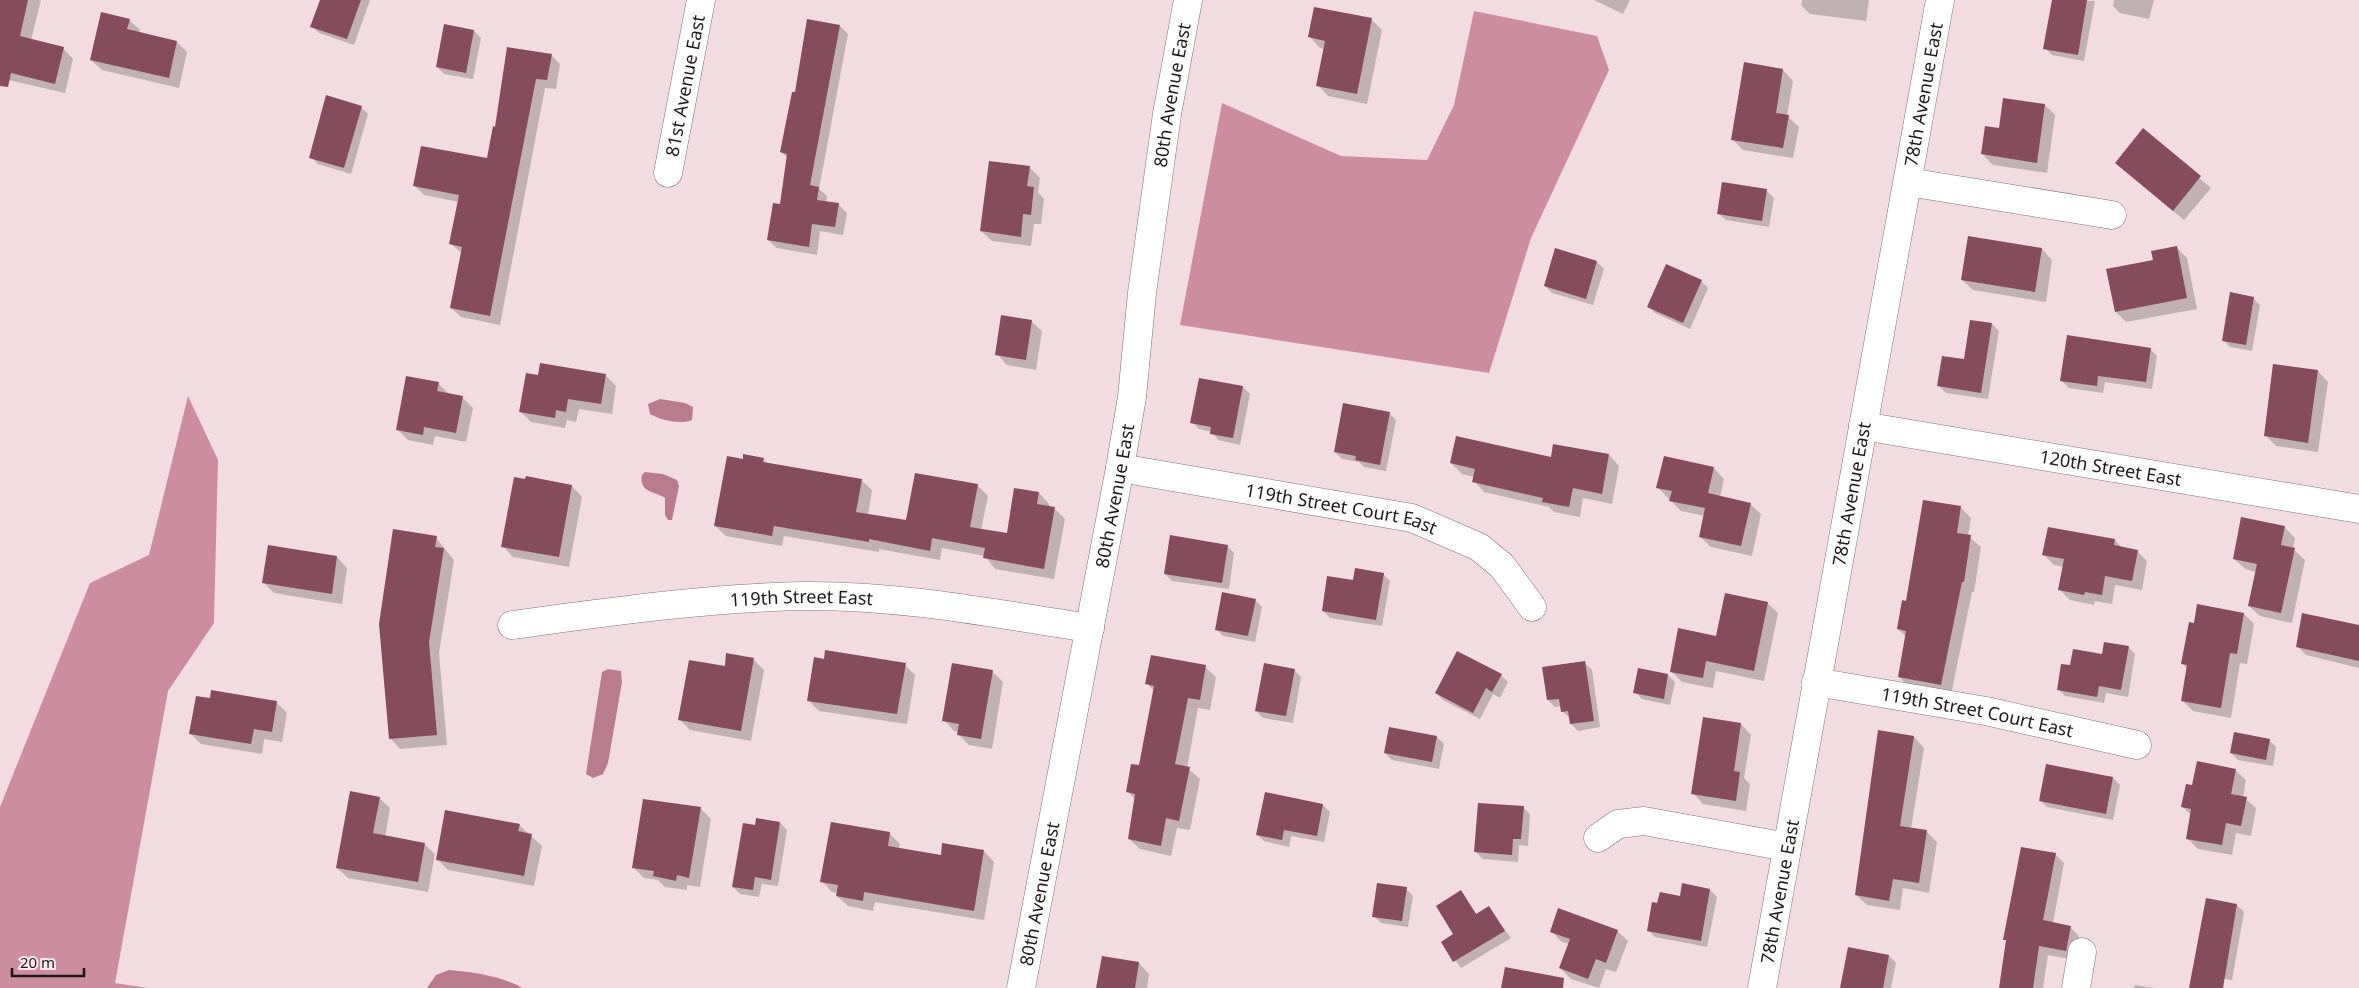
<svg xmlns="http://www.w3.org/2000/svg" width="2359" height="988" viewBox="0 0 2359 988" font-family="'Noto Sans',sans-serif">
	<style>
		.forest { fill: #cd8da0 }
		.water { fill: #b97b8e }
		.shadow { fill: #0003 }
		.building { fill: #854c5e }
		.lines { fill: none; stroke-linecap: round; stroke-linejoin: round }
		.minor-casing { stroke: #837075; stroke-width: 29 }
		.minor { stroke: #fff; stroke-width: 28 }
		.labels { text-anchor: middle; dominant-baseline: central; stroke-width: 5; stroke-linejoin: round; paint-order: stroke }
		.street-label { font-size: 18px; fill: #1f181a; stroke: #ffe9ef }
	</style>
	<rect width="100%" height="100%" fill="#f2dce2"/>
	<!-- forest -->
	<g class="forest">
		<path d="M1474 11 1597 36 1609 70 1531 238 1489 373 1180 325 1222 103 1341 156 1427 160 1454 105Z"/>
		<path d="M188 396 218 460 214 623 168 691 115 983 148 988H0V807L90 583 149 555Z"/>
	</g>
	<!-- water -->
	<g class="water">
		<path d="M660 399 685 403 693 407 692 420C682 425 660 420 650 414L648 404Z"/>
		<path d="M645 472 663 474 677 480 679 486 672 520H668L665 515V498C653 491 639 492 642 475Z"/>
		<path d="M608 669 621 671 622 682 608 763 603 774 593 778 586 774 602 672Z"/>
		<path d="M449 970C472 972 502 976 522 988H427L436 975Z"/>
	</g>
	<!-- shadow -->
	<g class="shadow">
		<path d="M0 0H41L31 40 63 48 73 59 65 93 0 78Z"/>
		<path d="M321 0H370L354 45 319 33 312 26Z"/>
		<path d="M1594 0H1630L1623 14Z"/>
		<path d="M1802 0H1869L1866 21 1810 14 1801 5Z"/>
		<path d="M2053 0 2095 1 2084 61 2052 55 2045 48Z"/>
		<path d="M2114 0H2154L2149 19 2120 13 2113 6Z"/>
		<path d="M1371 19 1382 30 1367 104 1328 96 1318 85 1325 49 1320 48 1310 37Z"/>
		<path d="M129 20 140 30 139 33 177 42 187 52 179 88 102 70 91 60Z"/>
		<path d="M840 26 848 34 819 189 827 196 826 203 838 204 847 213 843 235 820 231 817 255 777 248 768 240 781 206 788 158 781 152 796 94Z"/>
		<path d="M474 31 481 38 473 79 444 74 437 67Z"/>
		<path d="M551 55 560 64 556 89 545 88 500 325 461 317 451 308 462 253 451 244 459 202 424 195 415 186 488 159 496 128Z"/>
		<path d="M1783 70 1793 81 1787 116 1799 127 1793 158 1743 150 1732 139Z"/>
		<path d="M2045 105 2055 115 2047 173 1993 165 1982 154 2000 129Z"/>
		<path d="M361 107 368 114 351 174 318 164 311 157Z"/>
		<path d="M2143 130 2211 188 2184 220 2116 163Z"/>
		<path d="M1029 167 1040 178 1038 192 1044 199 1041 224H1034L1031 246 992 241 981 231Z"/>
		<path d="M1723 184 1767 191 1774 198 1769 227 1726 220 1719 214Z"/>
		<path d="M1969 238 2042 249 2052 260 2046 302 1973 290 1962 280Z"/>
		<path d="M2176 247 2187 258 2197 309 2126 322 2116 312 2154 261Z"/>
		<path d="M1556 249 1597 262 1604 269 1593 305 1552 293 1545 286Z"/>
		<path d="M1701 281 1708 288 1690 329 1655 313 1648 306Z"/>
		<path d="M2253 298 2260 305 2252 351 2230 347 2223 340Z"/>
		<path d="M1031 321 1042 331 1036 370 1007 365 997 354Z"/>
		<path d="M1992 324 1999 331 1988 399 1946 393 1939 386 1965 361Z"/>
		<path d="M2150 349 2157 356 2152 389 2105 382 2103 393 2069 388 2062 381Z"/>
		<path d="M2318 371 2328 382 2318 452 2276 446 2266 436Z"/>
		<path d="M539 376H606L616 386 612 414 579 409 576 422 567 420 565 428 531 422 521 412Z"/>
		<path d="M1200 379 1243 387 1250 394 1240 445 1218 440 1212 432 1199 429 1192 422Z"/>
		<path d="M438 383 449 394 462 397 473 408 466 442 435 436 433 445 408 440 398 430Z"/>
		<path d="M1389 413 1396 420 1386 471 1364 467 1359 462 1342 459 1335 452Z"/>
		<path d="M1609 455 1619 466 1612 504 1583 498 1580 517 1554 512 1549 507 1484 492 1474 481 1475 477 1462 474 1451 463Z"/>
		<path d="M1664 457 1714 468 1724 479 1720 497 1750 504 1761 514 1752 556 1711 547 1700 537 1705 516 1681 511 1658 488Z"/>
		<path d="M763 459 769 465 861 480 872 490 868 515 907 521 977 485 988 496 981 530 1008 535 1039 493 1049 504V507L1054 508 1065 519 1054 579 995 569 985 556 942 548 940 560 879 549V552L784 536 782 546 726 536 715 526 744 460Z"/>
		<path d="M572 486 582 497 569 567 513 557 503 546Z"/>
		<path d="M1961 508 1971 518 1968 536 1981 547 1974 592H1972L1951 695 1909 687 1899 677 1906 637 1898 629 1907 602Z"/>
		<path d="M2284 527 2295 538 2293 549 2305 560 2292 623 2260 616 2249 606 2256 572 2245 569 2234 559Z"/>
		<path d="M436 538 454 560 439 653 447 745 400 749 390 738Z"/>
		<path d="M2115 540 2122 548 2137 551 2147 561 2142 590 2115 585 2112 604 2095 601 2094 605 2070 600 2060 590 2064 567 2054 565 2044 555Z"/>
		<path d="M1227 546 1234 553 1229 589 1172 581 1165 574Z"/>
		<path d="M337 557 347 568 342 604 274 593 264 583Z"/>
		<path d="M1383 574 1390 581 1382 626 1330 618 1323 611 1354 582Z"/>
		<path d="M1255 600 1262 607 1255 642 1223 636 1216 629Z"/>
		<path d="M1767 603 1778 613 1764 681 1716 671 1713 688 1682 682 1671 671Z"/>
		<path d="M2198 606 2244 614 2254 624 2247 664 2240 663 2231 718 2193 711 2182 700 2187 669 2183 664Z"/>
		<path d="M2359 626V668L2306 655 2297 646Z"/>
		<path d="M2128 647 2135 654 2128 697 2106 693 2104 703 2065 696 2058 689 2071 667Z"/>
		<path d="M753 659 764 670 751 741 690 730 680 720 726 667Z"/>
		<path d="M1585 663 1592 670 1600 727 1578 731 1571 724 1570 718 1562 711 1561 706 1555 707 1548 700Z"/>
		<path d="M905 665 915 675 907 724 819 711 808 700Z"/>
		<path d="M1205 667 1216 677 1210 710 1198 708 1187 768 1200 779 1190 830 1177 828 1171 856 1140 849 1129 839 1135 799 1127 791 1140 767 1154 691 1147 683Z"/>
		<path d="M1294 670 1301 677 1293 723 1263 718 1256 711Z"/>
		<path d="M1639 670 1668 675 1675 682 1670 705 1642 699 1635 692Z"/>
		<path d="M992 671 1003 682 992 749 969 745 958 734 959 732 954 731 944 720Z"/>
		<path d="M1501 675 1508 682 1500 698 1493 694 1480 719 1443 700 1436 693Z"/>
		<path d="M211 699 277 703 287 713 282 742 264 739 262 754 201 744 191 734Z"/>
		<path d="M1741 724 1751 735 1744 778 1750 784 1746 811 1703 804 1693 793Z"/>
		<path d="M1390 728 1437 737 1444 744 1439 769 1392 760 1385 753Z"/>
		<path d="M1879 732 1914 737 1924 748 1911 829 1927 832 1937 842 1929 893 1903 888 1900 910 1867 905 1856 895Z"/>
		<path d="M2269 740 2276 747 2273 766 2238 760 2231 753Z"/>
		<path d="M2047 766 2113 778 2120 785 2113 820 2047 807 2040 800Z"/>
		<path d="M2235 770 2246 780 2243 797 2256 808 2251 836 2236 833 2232 855 2198 849 2187 838 2191 815 2183 807 2193 787Z"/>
		<path d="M1266 793 1323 805 1330 812 1324 842 1291 836 1289 847 1264 841 1257 835Z"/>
		<path d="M379 798 390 808 385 837 424 844 435 854 428 892 348 878 337 868Z"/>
		<path d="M1523 807 1530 814 1528 846 1519 845 1518 862 1483 859 1476 852Z"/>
		<path d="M701 809 711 819 700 887 687 885V890L665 887 658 880 644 878 633 867Z"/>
		<path d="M780 823 787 830 778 886 762 884 759 897 740 894 733 887 756 827Z"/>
		<path d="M519 825 542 846 534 886 448 870 437 859Z"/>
		<path d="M889 833 900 844 899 849 942 856 984 851 994 862 984 920 875 902 873 911 848 906 837 896 838 893 832 892 822 881Z"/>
		<path d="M2055 854 2064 863 2053 923 2070 927 2079 936 2075 960 2048 955 2043 988H2000L2007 941 2005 939Z"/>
		<path d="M1683 885 1710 890 1717 897 1707 947 1655 937 1648 930 1658 905 1681 897Z"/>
		<path d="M1406 889 1413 896 1408 927 1381 923 1374 916Z"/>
		<path d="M1460 892 1477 915 1489 908 1511 938 1461 968 1442 942 1455 935Z"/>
		<path d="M2207 900 2237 905 2244 912 2232 980 2201 975Z"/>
		<path d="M1551 931H1617L1628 941 1616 972 1606 969 1599 988 1571 979 1560 968 1569 944 1562 942Z"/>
		<path d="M1889 956 1896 963 1891 988H1842Z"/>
		<path d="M1139 963 1149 974 1147 988H1097Z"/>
		<path d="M2135 985 2155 988H2134Z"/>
	</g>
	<!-- building -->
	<g class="building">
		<path d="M0 0H28L20 36 64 47 55 84 11 73 8 87 0 86Z"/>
		<path d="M320 0H361L347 39 310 27Z"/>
		<path d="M2052 0H2087L2078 55 2043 49Z"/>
		<path d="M1314 7 1372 18 1357 94 1316 86 1325 41 1308 37Z"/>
		<path d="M101 12 130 19 127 29 177 41 169 78 90 60Z"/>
		<path d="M807 19 840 25 810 185 819 187 817 200 839 203 835 227 812 224 809 247 767 240 773 203 780 204 787 154 780 152 792 92H795Z"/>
		<path d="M444 24 474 30 466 73 436 67Z"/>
		<path d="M507 47 552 54 547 80 536 79 490 316 450 308 462 247 449 244 459 195 413 186 421 146 487 158 493 126 495 127Z"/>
		<path d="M1744 62 1783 69 1776 113 1789 115 1783 148 1731 140Z"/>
		<path d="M326 95 362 106 344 168 309 158Z"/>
		<path d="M2003 98 2045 104 2037 163 1981 154 1985 126 1999 128Z"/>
		<path d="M2143 128 2201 176 2173 211 2115 163Z"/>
		<path d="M989 161 1030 166 1027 186 1034 187 1031 215 1023 214 1021 237 980 231Z"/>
		<path d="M1722 182 1767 189 1762 221 1717 214Z"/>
		<path d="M1968 236 2042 248 2035 292 1961 280Z"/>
		<path d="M2177 246 2187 298 2115 312 2106 269 2153 260 2151 251Z"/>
		<path d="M1555 248 1597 261 1586 299 1544 286Z"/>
		<path d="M1666 264 1702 280 1683 323 1647 307Z"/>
		<path d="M2230 292 2254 297 2246 345 2222 341Z"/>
		<path d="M1001 315 1032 320 1026 360 995 355Z"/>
		<path d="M1970 320 1992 323 1981 393 1937 386 1942 356 1964 359Z"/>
		<path d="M2067 335 2151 348 2146 382 2098 376 2097 386 2060 381Z"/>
		<path d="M540 363 606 374 601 404 568 399 566 412 556 410 555 418 519 412 526 373 538 375Z"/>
		<path d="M2273 364 2318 370 2308 443 2264 436Z"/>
		<path d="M406 376 439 382 437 391 463 396 456 433 424 427 423 435 396 430Z"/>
		<path d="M1199 378 1243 386 1233 438 1210 434 1211 427 1190 423Z"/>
		<path d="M1343 403 1390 412 1380 465 1355 460 1356 456 1334 452Z"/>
		<path d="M1456 436 1551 457 1553 444 1609 454 1602 494 1573 488 1569 507 1542 502 1543 498 1472 482 1475 469 1450 463Z"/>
		<path d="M743 454 764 458 763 462 862 479 856 512 906 520 915 473 978 484 970 527 1007 533 1014 488 1039 492 1037 504 1055 507 1044 569 983 558 985 548 932 538 930 551 869 539V542L774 526 772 536 714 526 727 456 743 459Z"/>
		<path d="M1664 456 1714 467 1708 493 1751 503 1741 546 1699 537 1705 508 1669 501 1672 491 1656 488Z"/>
		<path d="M526 476 572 485 559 557 501 547 514 477 525 479Z"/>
		<path d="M1923 500 1961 506 1957 533 1971 535 1964 582H1962L1941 685 1898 677 1906 631 1897 629 1902 600 1906 601Z"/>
		<path d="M2241 517 2285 526 2281 545 2295 548 2281 613 2248 606 2257 564 2233 559Z"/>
		<path d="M2048 527 2115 539 2114 545 2138 550 2132 581 2105 576 2102 595 2085 592 2084 595 2058 590 2064 559 2042 555Z"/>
		<path d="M393 529 437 536 435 547 444 548 429 642 437 735 389 739 379 624Z"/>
		<path d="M1170 535 1228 545 1222 583 1164 574Z"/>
		<path d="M268 545 337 556 332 594 262 583Z"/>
		<path d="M1355 568 1384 573 1376 620 1322 611 1327 576 1353 580Z"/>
		<path d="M1222 592 1256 599 1248 636 1215 630Z"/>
		<path d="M1725 593 1768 602 1754 671 1706 661 1703 678 1670 672 1678 628 1716 636Z"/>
		<path d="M2197 604 2244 613 2237 654 2230 653 2221 708 2181 701 2187 665 2181 664 2189 622 2194 623Z"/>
		<path d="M2302 613 2359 625V661L2296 647Z"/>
		<path d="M2104 642 2129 646 2121 690 2099 686 2097 697 2057 690 2061 664 2070 665 2073 649 2102 654Z"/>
		<path d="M825 650 906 663 897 714 807 701 814 657 824 659Z"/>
		<path d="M1457 651 1502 674 1492 692 1486 688 1473 713 1435 693Z"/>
		<path d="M726 653 754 658 741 731 678 720 689 660 725 666Z"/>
		<path d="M1151 655 1206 665 1200 700 1188 698 1175 764 1190 767 1179 821 1166 818 1161 846 1128 839 1135 794 1126 792 1131 764 1139 765 1154 686 1145 684Z"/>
		<path d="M1585 661 1594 721 1570 724 1568 711 1561 712 1559 699 1547 700 1542 667Z"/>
		<path d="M952 663 993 670 981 739 957 735 959 724 942 721Z"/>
		<path d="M1264 663 1295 669 1286 716 1255 711Z"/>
		<path d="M1638 668 1668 674 1664 699 1633 693Z"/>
		<path d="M211 690 277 701 272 732 254 729 251 744 189 734 196 696 210 698Z"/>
		<path d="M1703 717 1741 723 1734 771 1740 772 1736 801 1691 794Z"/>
		<path d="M1389 727 1437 736 1432 762 1384 753Z"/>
		<path d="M1878 730 1914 736 1900 826 1927 830 1919 883 1893 879 1889 901 1855 895Z"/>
		<path d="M2234 732 2270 739 2266 760 2230 753Z"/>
		<path d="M2197 761 2236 769 2231 794 2247 797 2241 826 2226 823 2222 845 2186 839 2191 809 2181 807 2186 784 2192 785Z"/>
		<path d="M2046 764 2113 777 2106 814 2039 801Z"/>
		<path d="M350 791 380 797 373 833 425 843 418 882 336 868Z"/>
		<path d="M1265 792 1323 804 1317 836 1284 830 1282 840 1256 835Z"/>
		<path d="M643 799 701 807 689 878 677 875 676 881 653 876 654 871 632 868Z"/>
		<path d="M1478 803 1524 806 1521 839H1513L1512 855 1474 852Z"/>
		<path d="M445 810 520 824 518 831 532 834 524 876 436 860Z"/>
		<path d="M756 818 780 822 771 880 755 877 753 890 732 887 743 823 755 825Z"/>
		<path d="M831 822 890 832 888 846 941 855 942 843 984 850 974 911 864 892 863 901 836 896 838 885 820 882Z"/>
		<path d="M2021 847 2056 853 2043 920 2071 926 2066 951 2039 946 2033 988H1999L2006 940H2003Z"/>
		<path d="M1377 883 1407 887 1402 921 1372 917Z"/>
		<path d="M1682 883 1710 889 1701 941 1647 931 1652 902 1657 903 1660 892 1680 896Z"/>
		<path d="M1461 890 1476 914 1489 906 1505 931 1453 962 1441 942 1453 934 1436 906Z"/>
		<path d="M2206 898 2237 904 2223 988H2189Z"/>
		<path d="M1558 908 1618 930 1606 963 1596 959 1588 979 1559 968 1570 939 1550 932Z"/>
		<path d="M1848 947 1889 955 1883 988H1840Z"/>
		<path d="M1102 956 1139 962 1135 988H1096Z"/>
		<path d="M1505 967 1564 978 1563 988H1501Z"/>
	</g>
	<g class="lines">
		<defs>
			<g id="minor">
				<path id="s1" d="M668 173 701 0"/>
				<path d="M1908 182 2112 215"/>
				<path id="s2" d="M1863 426 2359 509"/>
				<path id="s3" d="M1120 468 1412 518 1479 547 1502 566 1532 607"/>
				<path id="s4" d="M512 625C609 612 706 598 805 596 900 595 996 614 1090 628"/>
				<path id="s5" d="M1816 682 1986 711 2137 745"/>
				<path d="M1598 838 1618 824 1644 821 1787 847"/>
				<path id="s6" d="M1021 988 1120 468 1132 397 1142 293 1167 114 1188 0"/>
				<path id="s7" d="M1762 988 1940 0"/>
				<path d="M2076 988 2082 952"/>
			</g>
		</defs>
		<!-- minor casing -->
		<use href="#minor" class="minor-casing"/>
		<!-- minor -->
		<use href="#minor" class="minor"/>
	</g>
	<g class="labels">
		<!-- street labels -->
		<g class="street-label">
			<text stroke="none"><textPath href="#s1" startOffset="89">81st Avenue East</textPath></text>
			<text stroke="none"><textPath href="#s6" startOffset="906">80th Avenue East</textPath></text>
			<text stroke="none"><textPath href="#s7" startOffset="908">78th Avenue East</textPath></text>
			<text stroke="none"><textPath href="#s2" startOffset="251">120th Street East</textPath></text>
			<text stroke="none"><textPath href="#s7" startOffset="502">78th Avenue East</textPath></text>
			<text stroke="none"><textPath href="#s6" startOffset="501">80th Avenue East</textPath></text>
			<text stroke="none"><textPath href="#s3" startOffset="225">119th Street Court East</textPath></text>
			<text stroke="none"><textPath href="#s4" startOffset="291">119th Street East</textPath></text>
			<text stroke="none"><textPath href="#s5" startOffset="164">119th Street Court East</textPath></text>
			<text stroke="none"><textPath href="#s6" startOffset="96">80th Avenue East</textPath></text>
			<text stroke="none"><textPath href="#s7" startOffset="98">78th Avenue East</textPath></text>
		</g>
	</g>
	<!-- scale -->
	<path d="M12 968v8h72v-8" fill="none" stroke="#1f181a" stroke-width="2.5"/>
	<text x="20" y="968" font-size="15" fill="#1f181a" stroke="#ffe9ef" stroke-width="4" paint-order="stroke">20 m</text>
</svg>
